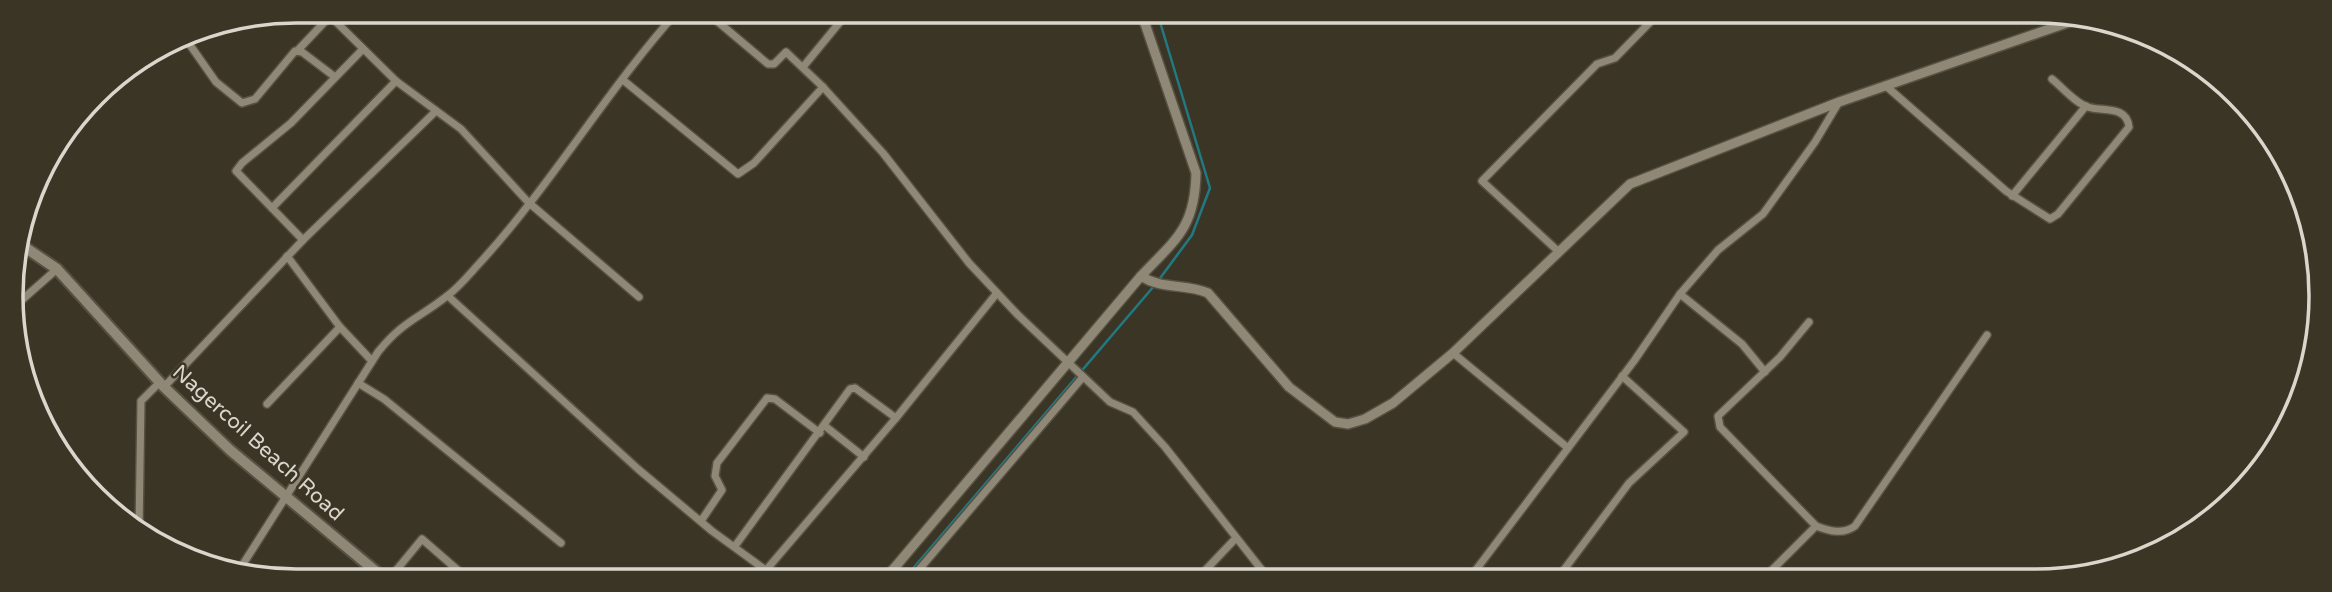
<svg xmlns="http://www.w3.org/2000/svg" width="2332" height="592" viewBox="0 0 2332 592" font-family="'Varela Round',sans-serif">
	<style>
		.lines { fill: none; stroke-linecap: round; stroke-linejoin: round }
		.stream { stroke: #217a83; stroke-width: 2.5 }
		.minor-casing { stroke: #565143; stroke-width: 10 }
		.tertiary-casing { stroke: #565143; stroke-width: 12 }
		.secondary-casing { stroke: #565143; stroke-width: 14 }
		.minor { stroke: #908877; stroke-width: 7 }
		.tertiary { stroke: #908877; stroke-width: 9 }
		.secondary { stroke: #908877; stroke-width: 10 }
		.labels { text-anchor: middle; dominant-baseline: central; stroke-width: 5; stroke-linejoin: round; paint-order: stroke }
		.street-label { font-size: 21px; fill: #dad6cc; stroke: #3b3526 }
		.rim { fill: none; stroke: #dad6cc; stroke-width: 3.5 }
	</style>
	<rect width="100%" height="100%" fill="#3b3526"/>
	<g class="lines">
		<!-- stream -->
		<g class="stream">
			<path d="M1157 12 1210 188 1192 235 1158 281"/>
			<path d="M904 579 1154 286"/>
		</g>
		<defs>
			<g id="minor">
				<path d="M325 11 396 81 461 129 528 202 639 297"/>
				<path d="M705 11 768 64H774L786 52 823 87 883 153 969 263 1018 315 1110 402 1133 412 1165 447 1269 579"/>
				<path d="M183 35 216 82 242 103 255 99 295 51 302 52 335 77"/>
				<path d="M298 50 335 11"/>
				<path d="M803 67 849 11"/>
				<path d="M623 80 738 174 754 163 823 87"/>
				<path d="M1886 86 2006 191 2050 219 2058 214 2129 127C2127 105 2102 112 2088 107 2075 103 2062 87 2052 79"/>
				<path d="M2012 196 2086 106"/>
				<path d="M272 208 396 81"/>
				<path d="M303 240 236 171 242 163 291 123 363 49"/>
				<path d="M1559 252 1482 181 1597 64 1615 58 1660 12"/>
				<path d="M287 256 340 327"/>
				<path d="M1680 294 1742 344 1765 372"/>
				<path d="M448 296 638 469 712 531 778 579"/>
				<path d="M15 306 57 269"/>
				<path d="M1453 353 1568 448"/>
				<path d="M358 383 384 399 561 543"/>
				<path d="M164 387 303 240 436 111"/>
				<path d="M267 404 340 327 372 361"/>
				<path d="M825 426 864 457"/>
				<path d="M701 521 722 490 715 476 717 463 767 398 775 399 820 433"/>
				<path d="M1816 526C1829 531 1843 535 1855 526L1987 335"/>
				<path d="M139 531 141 401 160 382"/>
				<path d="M735 546 850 389 855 388 896 418"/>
				<path d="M767 569 896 418 997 293"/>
				<path d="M238 572 378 352C403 321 418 319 447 296 458 288 468 276 477 266 551 186 606 91 678 11"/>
				<path d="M389 579 422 539 468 579"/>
				<path d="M911 579 1083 377"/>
				<path d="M1197 579 1236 538"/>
				<path d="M1469 579 1634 361 1680 294 1718 250 1763 214 1815 142 1839 102"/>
				<path d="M1557 579 1629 483 1684 432 1622 376"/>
				<path d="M1763 579 1816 526 1720 427 1718 416 1780 357 1809 322"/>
			</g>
			<g id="tertiary">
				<path d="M1141 276C1162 290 1185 283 1208 293L1289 387 1335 422 1348 424 1365 419 1393 403 1453 353 1630 184 1839 102 2084 17"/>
				<path d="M885 579 1141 276C1176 239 1195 228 1196 173L1141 12"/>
			</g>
			<path id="secondary" d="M20 244 57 269 164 387 230 450 385 579"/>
		</defs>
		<!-- minor casing -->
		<use href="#minor" class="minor-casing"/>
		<!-- tertiary casing -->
		<use href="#tertiary" class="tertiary-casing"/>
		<!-- secondary casing -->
		<use href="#secondary" class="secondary-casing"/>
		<!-- minor -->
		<use href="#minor" class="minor"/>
		<!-- tertiary -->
		<use href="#tertiary" class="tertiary"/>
		<!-- secondary -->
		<use href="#secondary" class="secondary"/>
	</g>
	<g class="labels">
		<!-- street labels -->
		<g class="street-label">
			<text transform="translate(258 443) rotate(42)">Nagercoil Beach Road</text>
		</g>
	</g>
	<!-- crop -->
	<path d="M0 0H2332V592H0ZM296 23H2036A273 273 0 0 1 2309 296V296A273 273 0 0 1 2036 569H296A273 273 0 0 1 23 296V296A273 273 0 0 1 296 23Z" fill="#3b3526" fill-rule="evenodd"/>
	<path class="rim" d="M296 23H2036A273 273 0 0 1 2309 296V296A273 273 0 0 1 2036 569H296A273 273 0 0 1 23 296V296A273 273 0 0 1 296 23Z"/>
</svg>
